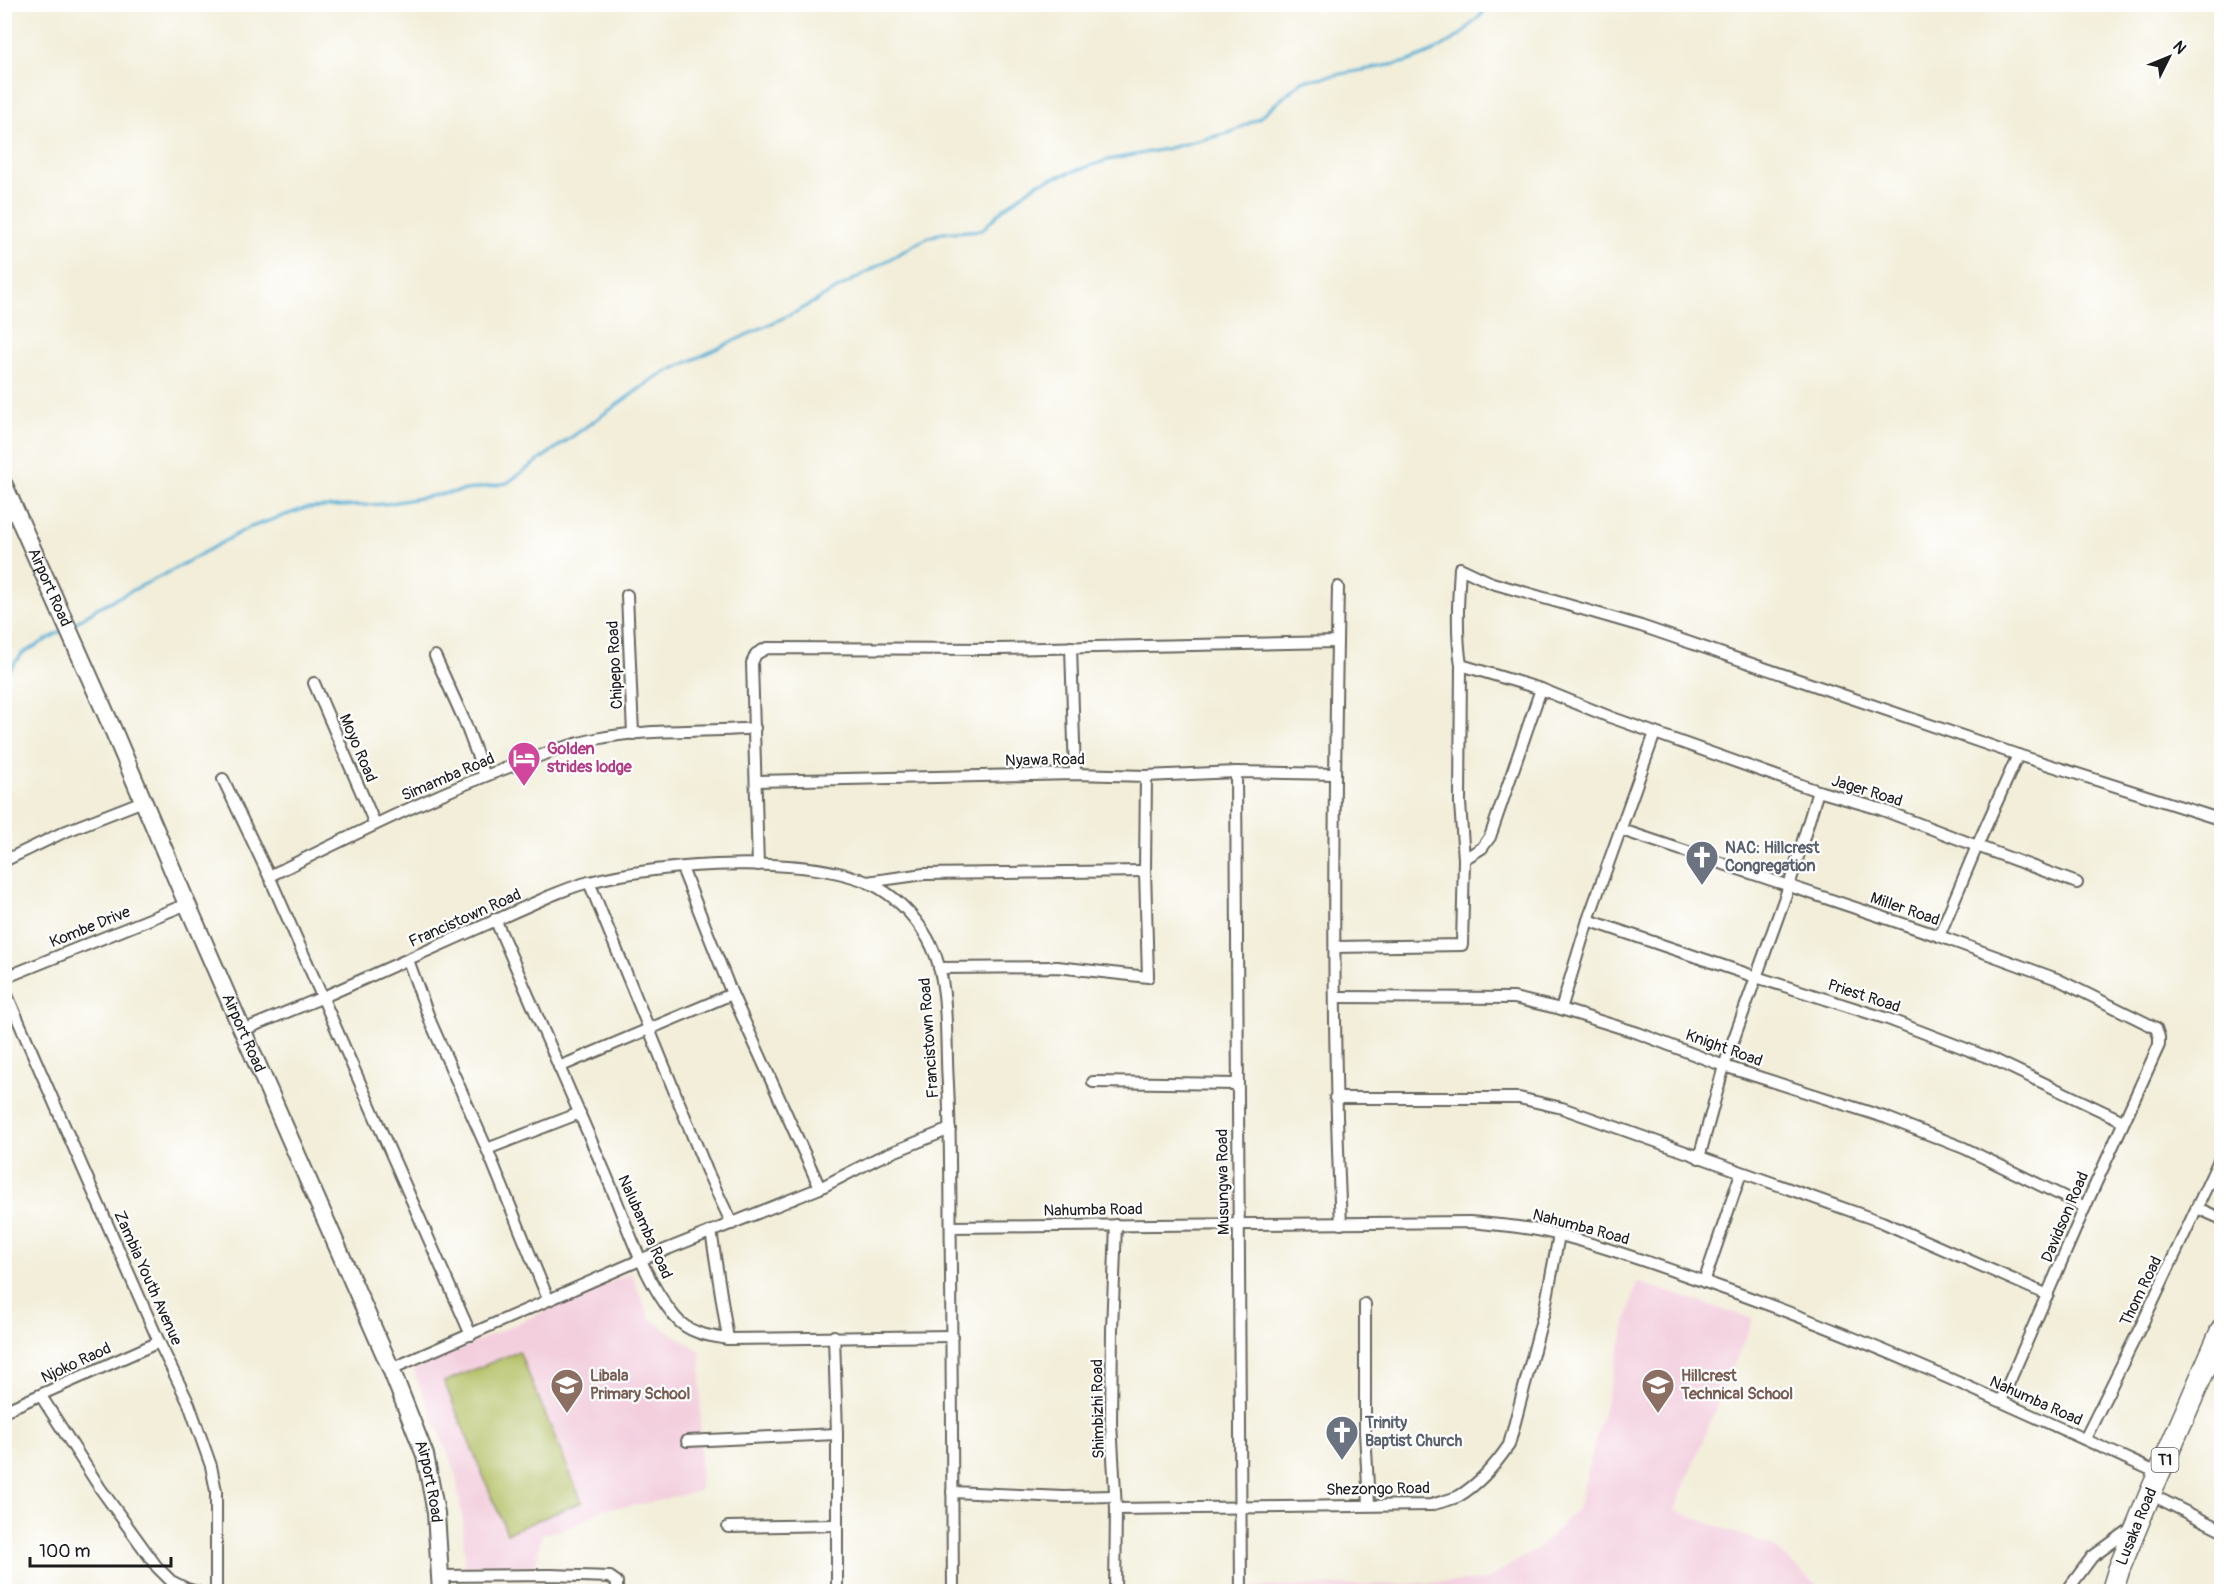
<svg xmlns="http://www.w3.org/2000/svg" width="2226" height="1596" viewBox="0 0 2226 1596" font-family="Pangolin,sans-serif">
	<style>
		.built { fill: #f3cfde }
		.green { fill: #b0bd5f; stroke: #666c3e; stroke-width: 1.5 }
		.lines { fill: none; stroke-linecap: round; stroke-linejoin: round }
		.stream { stroke: #57aed4; stroke-width: 3 }
		.street-casing { stroke: #67665e; stroke-width: 14 }
		.secondary-casing { stroke: #67665e; stroke-width: 20 }
		.highway-casing { stroke: #67665e; stroke-width: 24 }
		.street { stroke: #fff; stroke-width: 10 }
		.secondary { stroke: #fff; stroke-width: 16 }
		.highway { stroke: #fff; stroke-width: 21 }
		.labels { text-anchor: middle; dominant-baseline: central; stroke-width: 4.5; stroke-linejoin: round; paint-order: stroke }
		.shield { fill: #fff; stroke: #606060; stroke-width: 1.5 }
		.shield-label { font-size: 15px; font-weight: bold; fill: #1c1c1c }
		.street-label { font-size: 16px; fill: #1c1c1c; stroke: #fff }
		.hotel-label { font-size: 16px; font-weight: bold; fill: #b23c85; stroke: #fff; text-anchor: start }
		.worship-label { font-size: 16px; font-weight: bold; fill: #5b616d; stroke: #fff; text-anchor: start }
		.education-label { font-size: 16px; font-weight: bold; fill: #785e54; stroke: #fff; text-anchor: start }
	</style>
	<rect width="100%" height="100%" fill="#fff"/>
	<filter id="ink" filterUnits="userSpaceOnUse"><feTurbulence type="fractalNoise" baseFrequency=".0167" numOctaves="2"/><feDisplacementMap in="SourceGraphic" scale="12" xChannelSelector="R" yChannelSelector="G"/><feConvolveMatrix kernelMatrix="1 2 1 2 8 2 1 2 1" color-interpolation-filters="sRGB"/></filter>
	<filter id="wash" filterUnits="userSpaceOnUse"><feTurbulence type="fractalNoise" baseFrequency=".008" numOctaves="4" result="noise"/><feDisplacementMap in="SourceGraphic" scale="24" xChannelSelector="R" yChannelSelector="G"/><feGaussianBlur stdDeviation="1.35" result="paint"/><feColorMatrix in="noise" values="0 0 0 0 0 0 0 0 0 0 0 0 0 0 0 0 0 1.4 0 .05"/><feComposite in="paint" operator="in"/></filter>
	<g filter="url(#wash)">
		<rect width="100%" height="100%" fill="#f2eed9"/>
		<!-- built -->
		<g class="built">
			<path d="M631 1273 649 1317 663 1328 701 1351 700 1491 644 1504 603 1509 572 1527 542 1534 535 1567 465 1568 463 1521 455 1471 413 1370Z"/>
			<path d="M1637 1282 1753 1319 1674 1510 1772 1546 1824 1591H1253V1587L1403 1584 1487 1580 1541 1546 1578 1508Z"/>
		</g>
		<!-- green -->
		<path class="green" d="M519 1351 582 1502 507 1533 444 1382Z"/>
		<g class="lines">
			<!-- stream -->
			<g class="stream">
				<path d="M75 623 97 608 167 573 248 528 306 508 385 504 507 483 656 377 798 311 927 238 941 233 982 230 1003 209 1038 183 1108 160 1165 149 1232 132 1259 118 1302 81 1407 62 1434 51 1459 36 1481 15 1489 4"/>
				<path d="M4 676 23 653 62 631"/>
			</g>
		</g>
	</g>
	<g filter="url(#ink)">
		<g class="lines">
			<defs>
				<g id="street">
					<path d="M1338 587C1334 799 1331 1012 1341 1224"/>
					<path d="M627 595 633 734"/>
					<path d="M1071 647 1075 774"/>
					<path d="M435 656 464 720 485 776"/>
					<path d="M1461 665 1541 689"/>
					<path d="M314 683 375 824"/>
					<path d="M2018 755 1977 846 2077 883"/>
					<path d="M1236 772 1241 1592"/>
					<path d="M223 779 269 876 471 1335"/>
					<path d="M756 781 1075 774 1146 776 1236 772 1335 774"/>
					<path d="M1622 830 1939 936 2057 979 2156 1028 2159 1037V1045L2085 1207 2001 1401"/>
					<path d="M1464 859 1482 848 1490 837 1541 689 1610 717 1818 791 1880 809 1977 846 1939 936"/>
					<path d="M4 861 64 832 143 801"/>
					<path d="M758 865 752 663 756 654 767 648 998 649 1337 642"/>
					<path d="M682 868 732 994 820 1188"/>
					<path d="M269 876C352 836 435 793 523 762 547 753 571 744 596 739 648 728 703 733 755 728"/>
					<path d="M589 882 707 1171 732 1224"/>
					<path d="M867 882 924 874 1145 871"/>
					<path d="M495 919C531 1003 568 1086 604 1170 625 1218 641 1276 675 1317 688 1333 708 1336 728 1339L952 1336"/>
					<path d="M1588 920 1756 977 1888 1019 1995 1060 2123 1121"/>
					<path d="M1335 947 1462 945 1464 859 1460 803 1461 665C1456 633 1458 601 1460 568L1492 583 1641 626 2018 755 2222 820"/>
					<path d="M408 960 431 1023 487 1149 548 1299"/>
					<path d="M939 968 1057 967 1148 977 1145 871 1146 776"/>
					<path d="M4 978 187 904"/>
					<path d="M4 988 159 1342 189 1404 211 1466 216 1491V1592"/>
					<path d="M1336 997 1514 998 1561 1009 1638 1033 1724 1066 1887 1118 1964 1148 2085 1207"/>
					<path d="M1561 1009 1588 920 1655 733"/>
					<path d="M243 1030 321 998 550 896C563 891 576 885 590 882 658 863 818 852 879 888 901 901 921 923 932 947 950 984 945 1043 948 1084 951 1146 950 1209 951 1271 952 1378 952 1485 953 1592"/>
					<path d="M559 1067 732 994"/>
					<path d="M1093 1082 1237 1084"/>
					<path d="M1335 1098H1519L1562 1108 1882 1222 2048 1295"/>
					<path d="M487 1149 580 1113"/>
					<path d="M1699 1158 1724 1066 1789 886 1818 791"/>
					<path d="M2197 1208 2222 1219"/>
					<path d="M951 1227 1470 1222C1500 1225 1530 1227 1560 1235 1611 1248 1661 1267 1711 1284 1864 1337 2012 1406 2160 1474"/>
					<path d="M711 1231 728 1339"/>
					<path d="M1704 1282 1741 1173"/>
					<path d="M1365 1304V1432L1369 1504"/>
					<path d="M834 1336 837 1434V1592"/>
					<path d="M391 1369 640 1260 820 1188 878 1158 950 1129"/>
					<path d="M41 1396 100 1488 157 1567 171 1581 187 1589 198 1592"/>
					<path d="M4 1411 159 1342"/>
					<path d="M2085 1439 2144 1320 2222 1154"/>
					<path d="M687 1441 837 1434"/>
					<path d="M952 1492 1063 1497 1115 1496"/>
					<path d="M2150 1494 2222 1530"/>
					<path d="M1116 1509 1431 1505C1440 1502 1451 1500 1459 1496 1479 1484 1496 1464 1509 1445L1545 1308 1559 1235"/>
					<path d="M728 1527 836 1525"/>
					<path d="M441 1576 550 1575 610 1577 617 1582V1592"/>
					<path d="M1115 1592 1116 1509 1111 1423 1112 1330 1116 1225"/>
					<path d="M2066 1592 2092 1557 2132 1528"/>
				</g>
				<g id="secondary">
					<path id="s1" d="M4 485 114 732 187 904 391 1369 425 1455 436 1513 441 1592"/>
				</g>
				<g id="highway">
					<path id="s2" d="M2112 1592 2119 1569 2150 1494 2222 1329"/>
				</g>
			</defs>
			<!-- street casing -->
			<use href="#street" class="street-casing"/>
			<!-- secondary casing -->
			<use href="#secondary" class="secondary-casing"/>
			<!-- highway casing -->
			<use href="#highway" class="highway-casing"/>
			<!-- street -->
			<use href="#street" class="street"/>
			<!-- secondary -->
			<use href="#secondary" class="secondary"/>
			<!-- highway -->
			<use href="#highway" class="highway"/>
		</g>
	</g>
	<!-- icons -->
	<defs>
		<symbol id="hotel-pin" viewBox="-11 -11 22 30"><path d="M0 17L-7.5 6A9.5 9.5 0 1 1 7.5 6Z" fill="#d1479c" stroke="#fff"/><path d="M-6-4.5h1.5V1H6V5H4.5V3h-9V5H-6ZM-4 0a1.8 1.8 0 1 1 3.6 0ZM.5 0V-2.5h3Q6-2.5 6 0Z" fill="#fff"/></symbol>
		<symbol id="church-pin" viewBox="-11 -11 22 30"><path d="M0 17L-7.5 6A9.5 9.5 0 1 1 7.5 6Z" fill="#6b7280" stroke="#fff"/><path d="M-1.2-6h2.4v3.5h3.3v2.4h-3.3V6h-2.4V-.1h-3.3v-2.4h3.3Z" fill="#fff"/></symbol>
		<symbol id="school-pin" viewBox="-11 -11 22 30"><path d="M0 17L-7.5 6A9.5 9.5 0 1 1 7.5 6Z" fill="#8d6e63" stroke="#fff"/><path d="M0-5L7-2L0 1L-7-2ZM-4 1L0 2.5L4 1V4Q0 6-4 4Z" fill="#fff"/></symbol>
	</defs>
	<g fill-rule="evenodd">
		<use href="#hotel-pin" x="505" y="739" width="38" height="52"/>
		<use href="#church-pin" x="1683" y="838" width="38" height="52"/>
		<use href="#school-pin" x="548" y="1366" width="38" height="52"/>
		<use href="#school-pin" x="1639" y="1366" width="38" height="52"/>
		<use href="#church-pin" x="1323" y="1413" width="38" height="52"/>
	</g>
	<g class="labels">
		<!-- shield labels -->
		<rect class="shield" x="2151.5" y="1448" width="27" height="24" rx="4.5"/>
		<g class="shield-label">
			<text x="2165" y="1460">T1</text>
		</g>
		<!-- street labels -->
		<g class="street-label">
			<text stroke="none"><textPath href="#s1" startOffset="112">Airport Road</textPath></text>
			<text transform="translate(615 665) rotate(-93)">Chipepo Road</text>
			<text transform="translate(358 748) rotate(67)">Moyo Road</text>
			<text transform="translate(1045 760) rotate(-1)">Nyawa Road</text>
			<text transform="translate(448 777) rotate(-23)">Simamba Road</text>
			<text transform="translate(1867 791) rotate(17)">Jager Road</text>
			<text transform="translate(1905 909) rotate(19)">Miller Road</text>
			<text transform="translate(465 918) rotate(-24)">Francistown Road</text>
			<text transform="translate(90 927) rotate(-22)">Kombe Drive</text>
			<text transform="translate(1864 996) rotate(18)">Priest Road</text>
			<text stroke="none"><textPath href="#s1" startOffset="598">Airport Road</textPath></text>
			<text transform="translate(929 1038) rotate(-94)">Francistown Road</text>
			<text transform="translate(1724 1048) rotate(20)">Knight Road</text>
			<text transform="translate(1223 1182) rotate(-91)">Musungwa Road</text>
			<text transform="translate(1093 1210) rotate(-1)">Nahumba Road</text>
			<text transform="translate(2065 1217) rotate(-67)">Davidson Road</text>
			<text transform="translate(645 1227) rotate(66)">Nalubamba Road</text>
			<text transform="translate(1581 1227) rotate(15)">Nahumba Road</text>
			<text transform="translate(148 1278) rotate(66)">Zambia Youth Avenue</text>
			<text transform="translate(2141 1291) rotate(-64)">Thom Road</text>
			<text transform="translate(76 1363) rotate(-25)">Njoko Raod</text>
			<text transform="translate(2036 1401) rotate(24)">Nahumba Road</text>
			<text transform="translate(1098 1409) rotate(-91)">Shimbizhi Road</text>
			<text stroke="none"><textPath href="#s1" startOffset="1084">Airport Road</textPath></text>
			<text transform="translate(1378 1489) rotate(-1)">Shezongo Road</text>
			<text stroke="none"><textPath href="#s2" startOffset="70">Lusaka Road</textPath></text>
		</g>
		<!-- hotel labels -->
		<g class="hotel-label">
			<text x="547" y="749">Golden<tspan x="547" dy="18">strides lodge</tspan></text>
		</g>
		<!-- worship labels -->
		<g class="worship-label">
			<text x="1725" y="848">NAC: Hillcrest<tspan x="1725" dy="18">Congregation</tspan></text>
			<text x="1365" y="1423">Trinity<tspan x="1365" dy="18">Baptist Church</tspan></text>
		</g>
		<!-- education labels -->
		<g class="education-label">
			<text x="590" y="1376">Libala<tspan x="590" dy="18">Primary School</tspan></text>
			<text x="1681" y="1376">Hillcrest<tspan x="1681" dy="18">Technical School</tspan></text>
		</g>
	</g>
	<!-- margin -->
	<rect width="2226" height="1596" fill="none" stroke="#fff" stroke-width="24"/>
	<!-- north arrow -->
	<g transform="translate(2169 57) rotate(47)" stroke="#ffffff" stroke-width="4.5" paint-order="stroke">
	<path d="M0-4.5L10 22L0 15L-10 22Z" fill="#1c1c1c"/>
	<text y="-9" font-size="16" font-weight="bold" text-anchor="middle" fill="#1c1c1c">N</text>
	</g>
	<!-- scale -->
	<path d="M30 1557v9h141v-9" fill="none" stroke="#1c1c1c" stroke-width="3"/>
	<text x="39" y="1557" font-size="18" fill="#1c1c1c" stroke="#ffffff" stroke-width="4.5" paint-order="stroke">100 m</text>
</svg>
